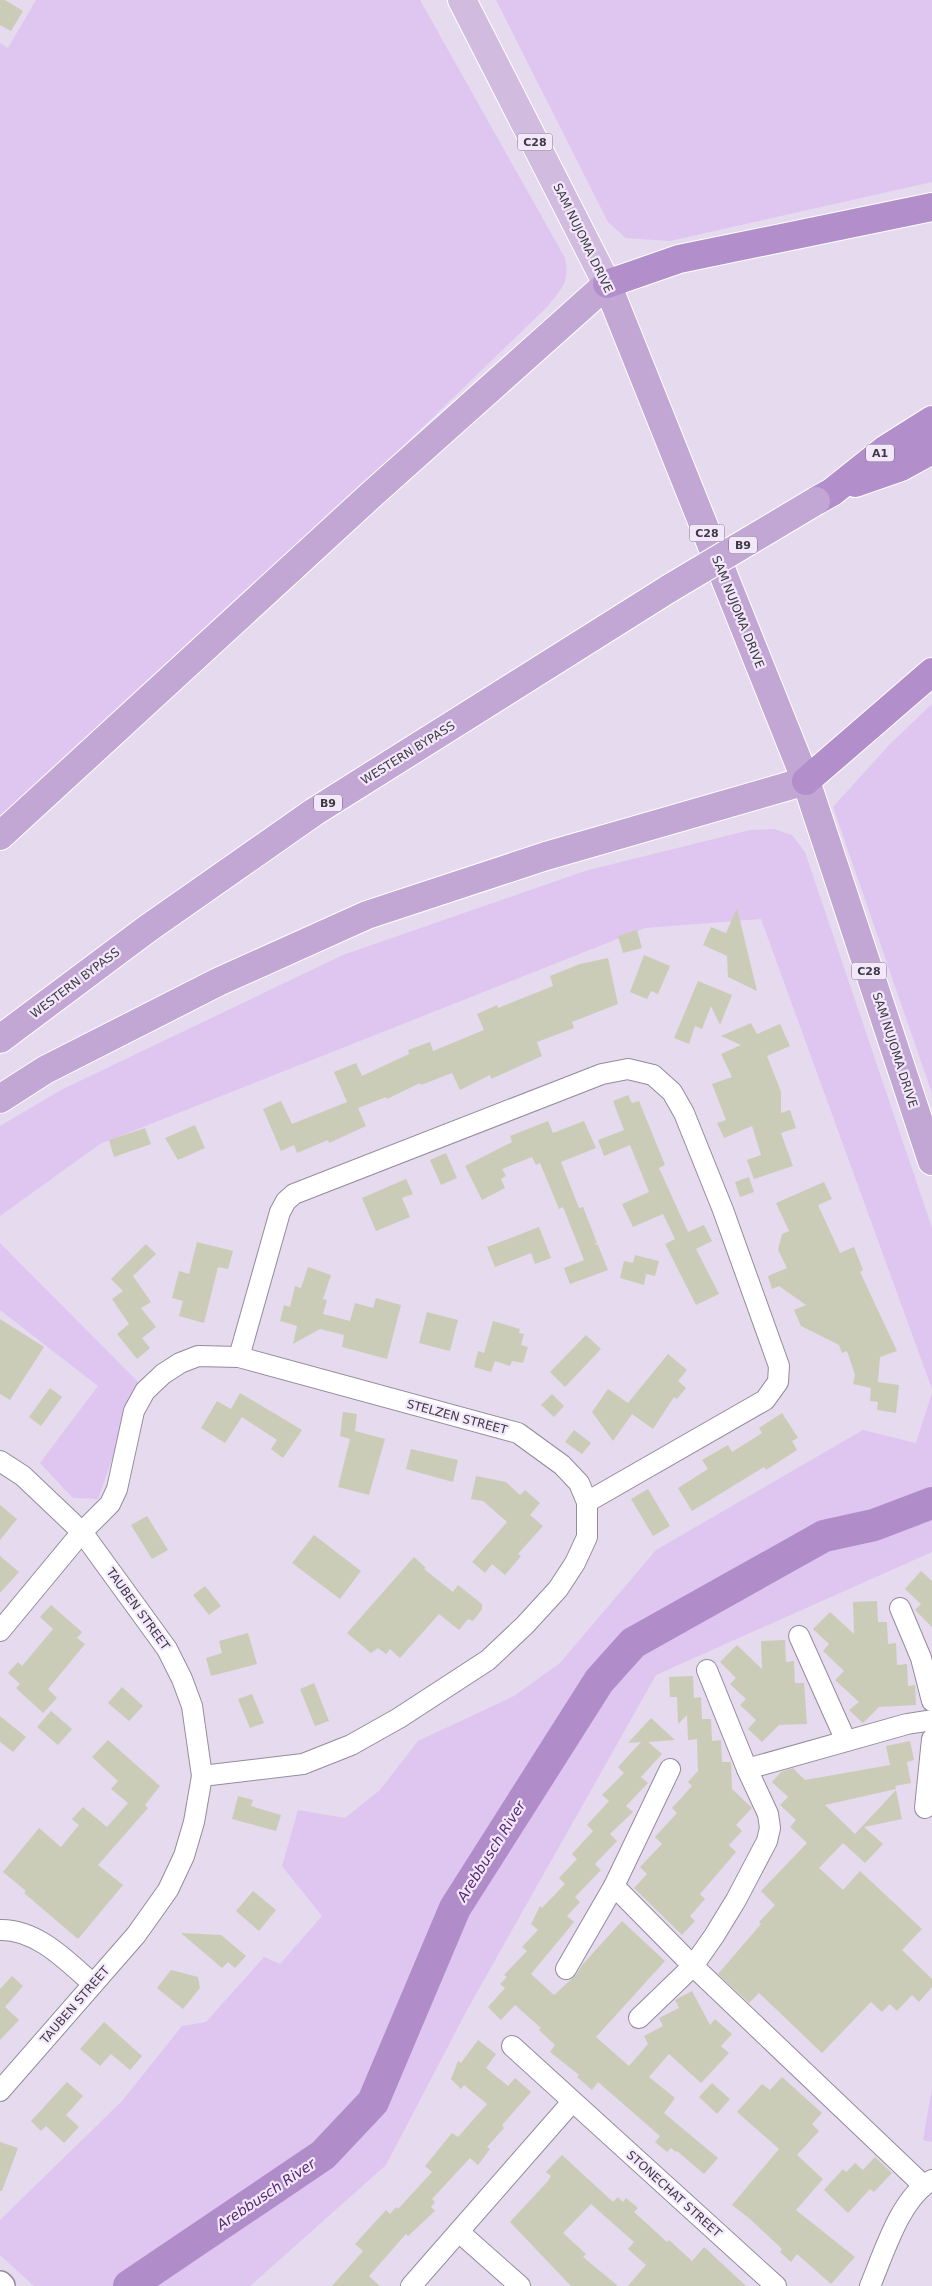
<svg xmlns="http://www.w3.org/2000/svg" width="932" height="2286" viewBox="0 0 932 2286" font-family="'DejaVu Sans',sans-serif">
	<style>
		.green { fill: #dec6f0 }
		.lines { fill: none; stroke-linecap: round; stroke-linejoin: round }
		.river { stroke: #b08dc9; stroke-width: 32 }
		.building { fill: #cbccb7 }
		.minor-casing { stroke: #958b9d; stroke-width: 22 }
		.tertiary-casing { stroke: #958b9d; stroke-width: 28 }
		.primary-casing { stroke: #fff; stroke-width: 30 }
		.trunk-casing { stroke: #fff; stroke-width: 30 }
		.motorway-casing { stroke: #fff; stroke-width: 30 }
		.minor { stroke: #fff; stroke-width: 20 }
		.tertiary { stroke: #fff; stroke-width: 25 }
		.primary { stroke: #d1bcdf; stroke-width: 28 }
		.trunk { stroke: #c2a6d4; stroke-width: 28 }
		.motorway { stroke: #b28fca; stroke-width: 28 }
		.trunk-bridge-casing { stroke: #fff; stroke-width: 30; stroke-linecap: butt }
		.trunk-bridge { stroke: #c2a6d4; stroke-width: 28 }
		.labels { text-anchor: middle; dominant-baseline: central; stroke-width: 4.5; stroke-linejoin: round; paint-order: stroke }
		.shield { fill: #f2e7fb; stroke: #746e79; stroke-width: 1 }
		.shield-label { font-size: 11px; font-weight: bold; fill: #3e3a41 }
		.street-label { font-size: 12px; fill: #3e3a41; stroke: #f2e7fb }
		.water-label { font-size: 14px; font-style: italic; fill: #552770; stroke: #f2e7fb }
	</style>
	<rect width="100%" height="100%" fill="#e5daee"/>
	<!-- green -->
	<g class="green">
		<path d="M36 0H420L565 258C570 283 562 287 548 306L217 626 0 822V43L8 48Z"/>
		<path d="M496 0H932V182L670 241 626 238 608 222Z"/>
		<path d="M932 704V1093L833 807 889 745Z"/>
		<path d="M774 829 792 835 805 852 932 1228V1389L761 919 645 928 100 1144 0 1216V1126L61 1090 343 955 585 871 750 830Z"/>
		<path d="M0 1243 139 1383 98 1499 73 1498 40 1463 98 1386 0 1310Z"/>
		<path d="M932 1393V1552L656 1675 467 2010 386 2165 250 2286H34L0 2255V2220L122 2101 182 2026 206 2022 264 1957 280 1964 322 1916 282 1866 298 1810 345 1818 380 1790 418 1741 514 1696 560 1663 656 1550 863 1430 916 1443Z"/>
		<path d="M932 2088V2142L923 2140Z"/>
	</g>
	<g class="lines">
		<!-- river -->
		<path class="river" d="M129 2286 323 2155 373 2102 455 1908 599 1681 633 1643 824 1536 874 1525 932 1503"/>
	</g>
	<!-- building -->
	<g class="building">
		<path d="M0 0H5L23 11 11 31 0 25Z"/>
		<path d="M737 908 757 991 728 977 727 956 703 945 711 927 726 933Z"/>
		<path d="M637 930 642 948 623 953 618 936Z"/>
		<path d="M644 955 670 966 658 994 651 991 647 999 630 992Z"/>
		<path d="M608 958 618 1004 572 1022 574 1028 537 1042 542 1056 491 1079 490 1075 460 1090 452 1073 421 1085 420 1083 387 1099 386 1097 358 1108 366 1126 329 1143 328 1140 297 1153 294 1145 281 1151 263 1109 281 1101 292 1124 347 1102 334 1072 356 1063 362 1076 409 1054 408 1050 430 1042 433 1051 484 1030 477 1014 497 1005 498 1008 553 986 550 976 580 964Z"/>
		<path d="M698 981 732 995 720 1025 711 1006 702 1029 695 1026 689 1044 674 1038Z"/>
		<path d="M751 1023 757 1034 780 1024 790 1046 767 1056 781 1092V1113L790 1110 796 1128 781 1133 793 1166 754 1179 747 1160 761 1155 752 1126 724 1138 717 1123 726 1120 712 1084 732 1077 721 1054 741 1045 721 1036Z"/>
		<path d="M628 1095 632 1103 639 1101 665 1165 659 1168 688 1232 704 1225 712 1241 696 1249 719 1294 696 1305 665 1244 675 1239 663 1214 633 1227 622 1204 649 1192 630 1145 604 1156 598 1140 624 1130 613 1101Z"/>
		<path d="M548 1121 553 1133 584 1121 596 1148 561 1162 579 1208 583 1207 597 1243 594 1244 598 1245 608 1270 570 1284 564 1268 584 1260 563 1207 559 1209 540 1163 536 1165 532 1157 502 1169 506 1176 501 1179 505 1188 482 1200 465 1166 512 1142 510 1136Z"/>
		<path d="M195 1125 205 1148 178 1160 165 1138Z"/>
		<path d="M145 1128 151 1144 114 1157 109 1140Z"/>
		<path d="M446 1153 457 1178 441 1185 430 1160Z"/>
		<path d="M749 1177 754 1192 740 1197 735 1182Z"/>
		<path d="M406 1179 413 1194 402 1198 410 1217 376 1231 362 1198Z"/>
		<path d="M824 1182 832 1199 818 1205 840 1253 854 1247 863 1270 860 1272 897 1351 880 1357 878 1382 899 1385 896 1413 877 1410 878 1402 870 1401 871 1388 853 1384 855 1375 847 1351 842 1353 839 1345 801 1326 794 1310 806 1305 779 1286 772 1289 768 1276 787 1268 778 1250 782 1234 789 1231 776 1203Z"/>
		<path d="M539 1227 551 1258 535 1264 531 1253 495 1267 487 1247Z"/>
		<path d="M197 1242 233 1251 228 1269 218 1267 204 1323 179 1316 183 1301 172 1298 179 1271 189 1274Z"/>
		<path d="M146 1244 156 1254 133 1276 151 1302 141 1308 156 1327 142 1338 150 1348 137 1359 117 1334 129 1324 112 1299 123 1291 111 1279Z"/>
		<path d="M635 1255 659 1261 655 1276 646 1274 644 1285 620 1278 624 1261 633 1263Z"/>
		<path d="M308 1267 331 1275 323 1299 327 1300 323 1314 350 1321 355 1303 373 1308 376 1298 401 1305 387 1359 342 1347 344 1335 320 1329 293 1344 297 1326 280 1321 284 1305 290 1307 295 1286 301 1288Z"/>
		<path d="M427 1312 458 1320 450 1351 419 1343Z"/>
		<path d="M0 1319 44 1347 10 1400 0 1394Z"/>
		<path d="M493 1321 520 1329 519 1333 524 1334 521 1345 528 1347 523 1363 512 1361 510 1366 495 1361 491 1372 474 1367 478 1351 484 1353Z"/>
		<path d="M586 1335 601 1349 565 1387 550 1372Z"/>
		<path d="M668 1354 687 1370 678 1381 686 1388 677 1399 674 1397 653 1429 632 1414 613 1441 592 1412 608 1389 628 1403Z"/>
		<path d="M50 1388 62 1397 41 1426 29 1417Z"/>
		<path d="M240 1393 302 1430 283 1458 271 1449 277 1440 242 1417 225 1443 201 1428 217 1401 231 1409Z"/>
		<path d="M552 1394 564 1406 554 1417 541 1405Z"/>
		<path d="M343 1412 357 1414 355 1431 385 1439 369 1495 338 1487 350 1439 340 1436Z"/>
		<path d="M782 1413 798 1438 792 1441 797 1450 766 1470 764 1467 692 1511 678 1488 708 1469 702 1460 728 1445 732 1452 762 1433 759 1428Z"/>
		<path d="M574 1430 591 1443 582 1454 565 1442Z"/>
		<path d="M411 1449 458 1460 453 1482 406 1469Z"/>
		<path d="M476 1476 506 1482 520 1495 525 1490 540 1503 530 1515 543 1526 518 1554 521 1556 505 1575 492 1564 485 1573 472 1562 507 1522 483 1501 471 1499Z"/>
		<path d="M648 1489 670 1526 653 1536 631 1499Z"/>
		<path d="M0 1505 17 1519 0 1540Z"/>
		<path d="M147 1516 168 1550 152 1559 131 1525Z"/>
		<path d="M314 1535 361 1571 340 1599 292 1563Z"/>
		<path d="M0 1556 19 1572 0 1593Z"/>
		<path d="M414 1557 426 1568 424 1569 453 1592 458 1585 482 1604V1609L473 1621 468 1619 459 1630 439 1614 400 1658 390 1649 386 1654 378 1648 371 1653 347 1633Z"/>
		<path d="M921 1571 932 1581V1627L915 1610 921 1604 905 1589Z"/>
		<path d="M205 1586 221 1606 209 1615 193 1595Z"/>
		<path d="M877 1601 878 1622H887L888 1644 896 1643 897 1665 907 1664 908 1686 915 1685 916 1705 879 1707 863 1723 849 1710 859 1702 835 1680 844 1671 823 1651 829 1644 813 1629 830 1612 854 1634 853 1602Z"/>
		<path d="M51 1605 82 1632 77 1638 85 1644 48 1689 57 1698 43 1713 16 1688 20 1684 8 1673 18 1662 22 1666 53 1629 40 1617Z"/>
		<path d="M248 1633 257 1664 211 1676 206 1658 222 1653 219 1641Z"/>
		<path d="M785 1640 786 1662 794 1661 795 1683H804L807 1724 779 1725 762 1742 748 1729 756 1720 740 1705 746 1699 730 1684 736 1678 720 1662 737 1645 762 1669 761 1641Z"/>
		<path d="M693 1676 694 1698 701 1697 702 1719H711L712 1741 721 1740 722 1762H731L732 1789 752 1808 736 1825 742 1831 729 1845 736 1852 700 1894 705 1899 690 1916 695 1921 682 1935 634 1888 647 1874 640 1867 662 1844 655 1837 677 1813 672 1808 692 1786 688 1782 698 1771 697 1739 688 1740 687 1715 678 1724 677 1697H670L669 1677Z"/>
		<path d="M314 1683 329 1721 315 1726 300 1689Z"/>
		<path d="M122 1687 143 1706 129 1721 108 1703Z"/>
		<path d="M252 1694 264 1723 250 1728 238 1699Z"/>
		<path d="M51 1711 72 1729 58 1745 37 1727Z"/>
		<path d="M0 1716 26 1737 13 1752 0 1742Z"/>
		<path d="M651 1718 675 1740 648 1742 662 1754 641 1777 648 1783 626 1806 633 1812 610 1834 617 1841 595 1864 601 1870 575 1897 580 1902 567 1916 574 1922 531 1974 554 1995 576 1975 583 1964 622 1921 665 1961 596 2037 629 2066 648 2044 644 2036 663 2026 659 2018 679 2008 675 2000 692 1991 710 2025 715 2019 732 2034 721 2046 729 2053 701 2083 669 2054 649 2077 675 2098 664 2113 718 2158 704 2174 677 2151 676 2152 671 2148 667 2152 655 2142 660 2136 598 2082 592 2090 577 2077 579 2075 550 2052 555 2045 539 2030 541 2028 515 2005 501 2020 488 2007 505 1988 500 1984 507 1977 504 1975 527 1951 522 1947 538 1930 531 1924 540 1906 542 1908 565 1884 559 1878 577 1859 572 1854 593 1831 587 1825 609 1801 602 1795 624 1773 618 1767 641 1742 628 1743Z"/>
		<path d="M108 1740 160 1786 145 1805 148 1808 98 1865 123 1885 78 1939 24 1893 26 1891 3 1872 39 1828 61 1847 79 1825 72 1819 83 1807 107 1827 128 1803 111 1789 118 1781 92 1757Z"/>
		<path d="M910 1741 914 1760 907 1762 911 1783 895 1786 896 1789 825 1805 855 1834 896 1790 902 1819 864 1827 883 1844 865 1863 843 1843 819 1868 843 1890 860 1871 922 1929 902 1950 932 1979V1987L919 2002 912 1995 897 2011 890 2004 882 2012 871 2002 822 2053 759 1993 749 2003 718 1974 761 1924 759 1922 775 1905 761 1891 807 1843 790 1827 796 1820 780 1805 788 1797 772 1782 781 1772 793 1768 805 1780 890 1765 886 1746Z"/>
		<path d="M238 1796 253 1800 251 1806 281 1815 276 1831 232 1819Z"/>
		<path d="M253 1891 276 1910 259 1931 236 1911Z"/>
		<path d="M181 1933 221 1935 246 1956 235 1968 228 1962 222 1968Z"/>
		<path d="M171 1970 198 1977 200 1988 183 2009 157 1988Z"/>
		<path d="M12 1976 23 1986 5 2007 19 2020 0 2040V1989Z"/>
		<path d="M104 2022 142 2056 130 2070 111 2054 100 2066 80 2049Z"/>
		<path d="M478 2040 496 2054 486 2068 508 2086 515 2078 531 2092 502 2125 504 2128 487 2147 490 2149 478 2165 470 2158 432 2199 435 2202 431 2207 435 2211 408 2236 406 2234 369 2276 380 2286H332L363 2251 355 2244 386 2210 390 2214 396 2207 398 2209 432 2172 425 2166 452 2133 458 2137 487 2104 464 2085 461 2089 451 2079 458 2061 461 2063Z"/>
		<path d="M782 2077 822 2113 812 2124 819 2131 797 2155 823 2179 796 2210 855 2257 831 2284 797 2254 791 2262 780 2252 782 2249 750 2219 732 2205 779 2149 737 2112 762 2084 770 2090Z"/>
		<path d="M67 2082 83 2096 66 2115 79 2127 64 2143 46 2126 41 2131 31 2121Z"/>
		<path d="M712 2083 730 2099 717 2114 699 2097Z"/>
		<path d="M0 2142 18 2148 2 2191H0Z"/>
		<path d="M562 2155 613 2202 618 2197 623 2202 626 2198 638 2208 634 2212 667 2242 669 2240 692 2261 704 2247 746 2286H628L646 2265 628 2249 634 2242 591 2204 563 2233 586 2254 583 2257 618 2286H571L510 2222 548 2181 551 2176 546 2172Z"/>
		<path d="M875 2157 892 2173 874 2192 870 2189 848 2213 824 2190 843 2169 846 2172 855 2163 863 2170Z"/>
	</g>
	<g class="lines">
		<defs>
			<g id="minor">
				<path d="M239 1357 280 1212 286 1201 294 1194 602 1074 628 1069 653 1075 672 1092 684 1113 723 1210 779 1366 778 1382 765 1400 587 1502"/>
				<path d="M0 1461 23 1476 82 1532 167 1649 182 1679 192 1706 202 1776 194 1822 184 1856 168 1890 136 1935 0 2091"/>
				<path d="M900 1608 921 1658 932 1701"/>
				<path d="M0 1631 82 1532 110 1504 117 1489 134 1411 145 1391 163 1374 180 1363 198 1356 239 1357 518 1433 562 1465 579 1483 587 1502V1537L575 1563 558 1589 525 1625 488 1660 399 1718 351 1745 303 1764 202 1776"/>
				<path d="M799 1636 846 1741"/>
				<path d="M747 1769 907 1724 932 1720"/>
				<path d="M925 1808 932 1739"/>
				<path d="M614 1886 693 1966 923 2185"/>
				<path d="M0 1930C37 1929 67 1961 93 1984"/>
				<path d="M566 1969 614 1886 670 1769"/>
				<path d="M639 2018 693 1966 714 1936 736 1900 767 1841 770 1828 768 1814 747 1769 707 1670"/>
				<path d="M512 2046 776 2286"/>
				<path d="M459 2232 520 2286"/>
				<path d="M411 2286 572 2102"/>
				<path d="M870 2286C884 2253 900 2198 932 2180"/>
			</g>
			<path id="tertiary" d="M0 2284 2 2286"/>
			<path id="primary" d="M462 0 607 284"/>
			<g id="trunk">
				<path d="M0 836 371 495 607 284 806 781 932 1161"/>
				<path d="M0 1039 147 929 314 812 670 588"/>
				<path d="M0 1099 45 1070 218 982 367 915 546 856 806 781"/>
			</g>
			<g id="motorway">
				<path d="M607 284 679 259 932 207"/>
				<path d="M855 483 901 467 932 450"/>
				<path d="M816 501 832 492 886 449 932 420"/>
				<path d="M806 781 932 672"/>
			</g>
		</defs>
		<!-- minor casing -->
		<use href="#minor" class="minor-casing"/>
		<!-- tertiary casing -->
		<use href="#tertiary" class="tertiary-casing"/>
		<!-- primary casing -->
		<use href="#primary" class="primary-casing"/>
		<!-- trunk casing -->
		<use href="#trunk" class="trunk-casing"/>
		<!-- motorway casing -->
		<use href="#motorway" class="motorway-casing"/>
		<!-- minor -->
		<use href="#minor" class="minor"/>
		<!-- tertiary -->
		<use href="#tertiary" class="tertiary"/>
		<!-- primary -->
		<use href="#primary" class="primary"/>
		<!-- trunk -->
		<use href="#trunk" class="trunk"/>
		<!-- motorway -->
		<use href="#motorway" class="motorway"/>
		<defs>
			<path id="trunk-bridge" d="M670 588 816 501"/>
		</defs>
		<!-- trunk-bridge casing -->
		<use href="#trunk-bridge" class="trunk-bridge-casing"/>
		<!-- trunk-bridge -->
		<use href="#trunk-bridge" class="trunk-bridge"/>
	</g>
	<g class="labels">
		<!-- shield labels -->
		<g class="shield">
			<rect x="517.5" y="133.5" width="35" height="17" rx="4"/>
			<rect x="866" y="444.5" width="28" height="17" rx="4"/>
			<rect x="689.5" y="524.5" width="35" height="17" rx="4"/>
			<rect x="729" y="536.5" width="28" height="17" rx="4"/>
			<rect x="314" y="794.5" width="28" height="17" rx="4"/>
			<rect x="851.5" y="962.5" width="35" height="17" rx="4"/>
		</g>
		<g class="shield-label">
			<text x="535" y="142">C28</text>
			<text x="880" y="453">A1</text>
			<text x="707" y="533">C28</text>
			<text x="743" y="545">B9</text>
			<text x="328" y="803">B9</text>
			<text x="869" y="971">C28</text>
		</g>
		<!-- street labels -->
		<g class="street-label">
			<text transform="translate(583 238) rotate(64)">SAM NUJOMA DRIVE</text>
			<text transform="translate(738 612) rotate(68)">SAM NUJOMA DRIVE</text>
			<text transform="translate(408 753) rotate(-32)">WESTERN BYPASS</text>
			<text transform="translate(75 983) rotate(-37)">WESTERN BYPASS</text>
			<text transform="translate(895 1050) rotate(72)">SAM NUJOMA DRIVE</text>
			<text transform="translate(457 1417) rotate(15)">STELZEN STREET</text>
			<text transform="translate(138 1609) rotate(54)">TAUBEN STREET</text>
			<text transform="translate(75 2005) rotate(-49)">TAUBEN STREET</text>
			<text transform="translate(674 2194) rotate(42)">STONECHAT STREET</text>
		</g>
		<!-- water labels -->
		<g class="water-label">
			<text transform="translate(491 1851) rotate(-58)">Arebbusch River</text>
			<text transform="translate(266 2194) rotate(-34)">Arebbusch River</text>
		</g>
	</g>
</svg>
